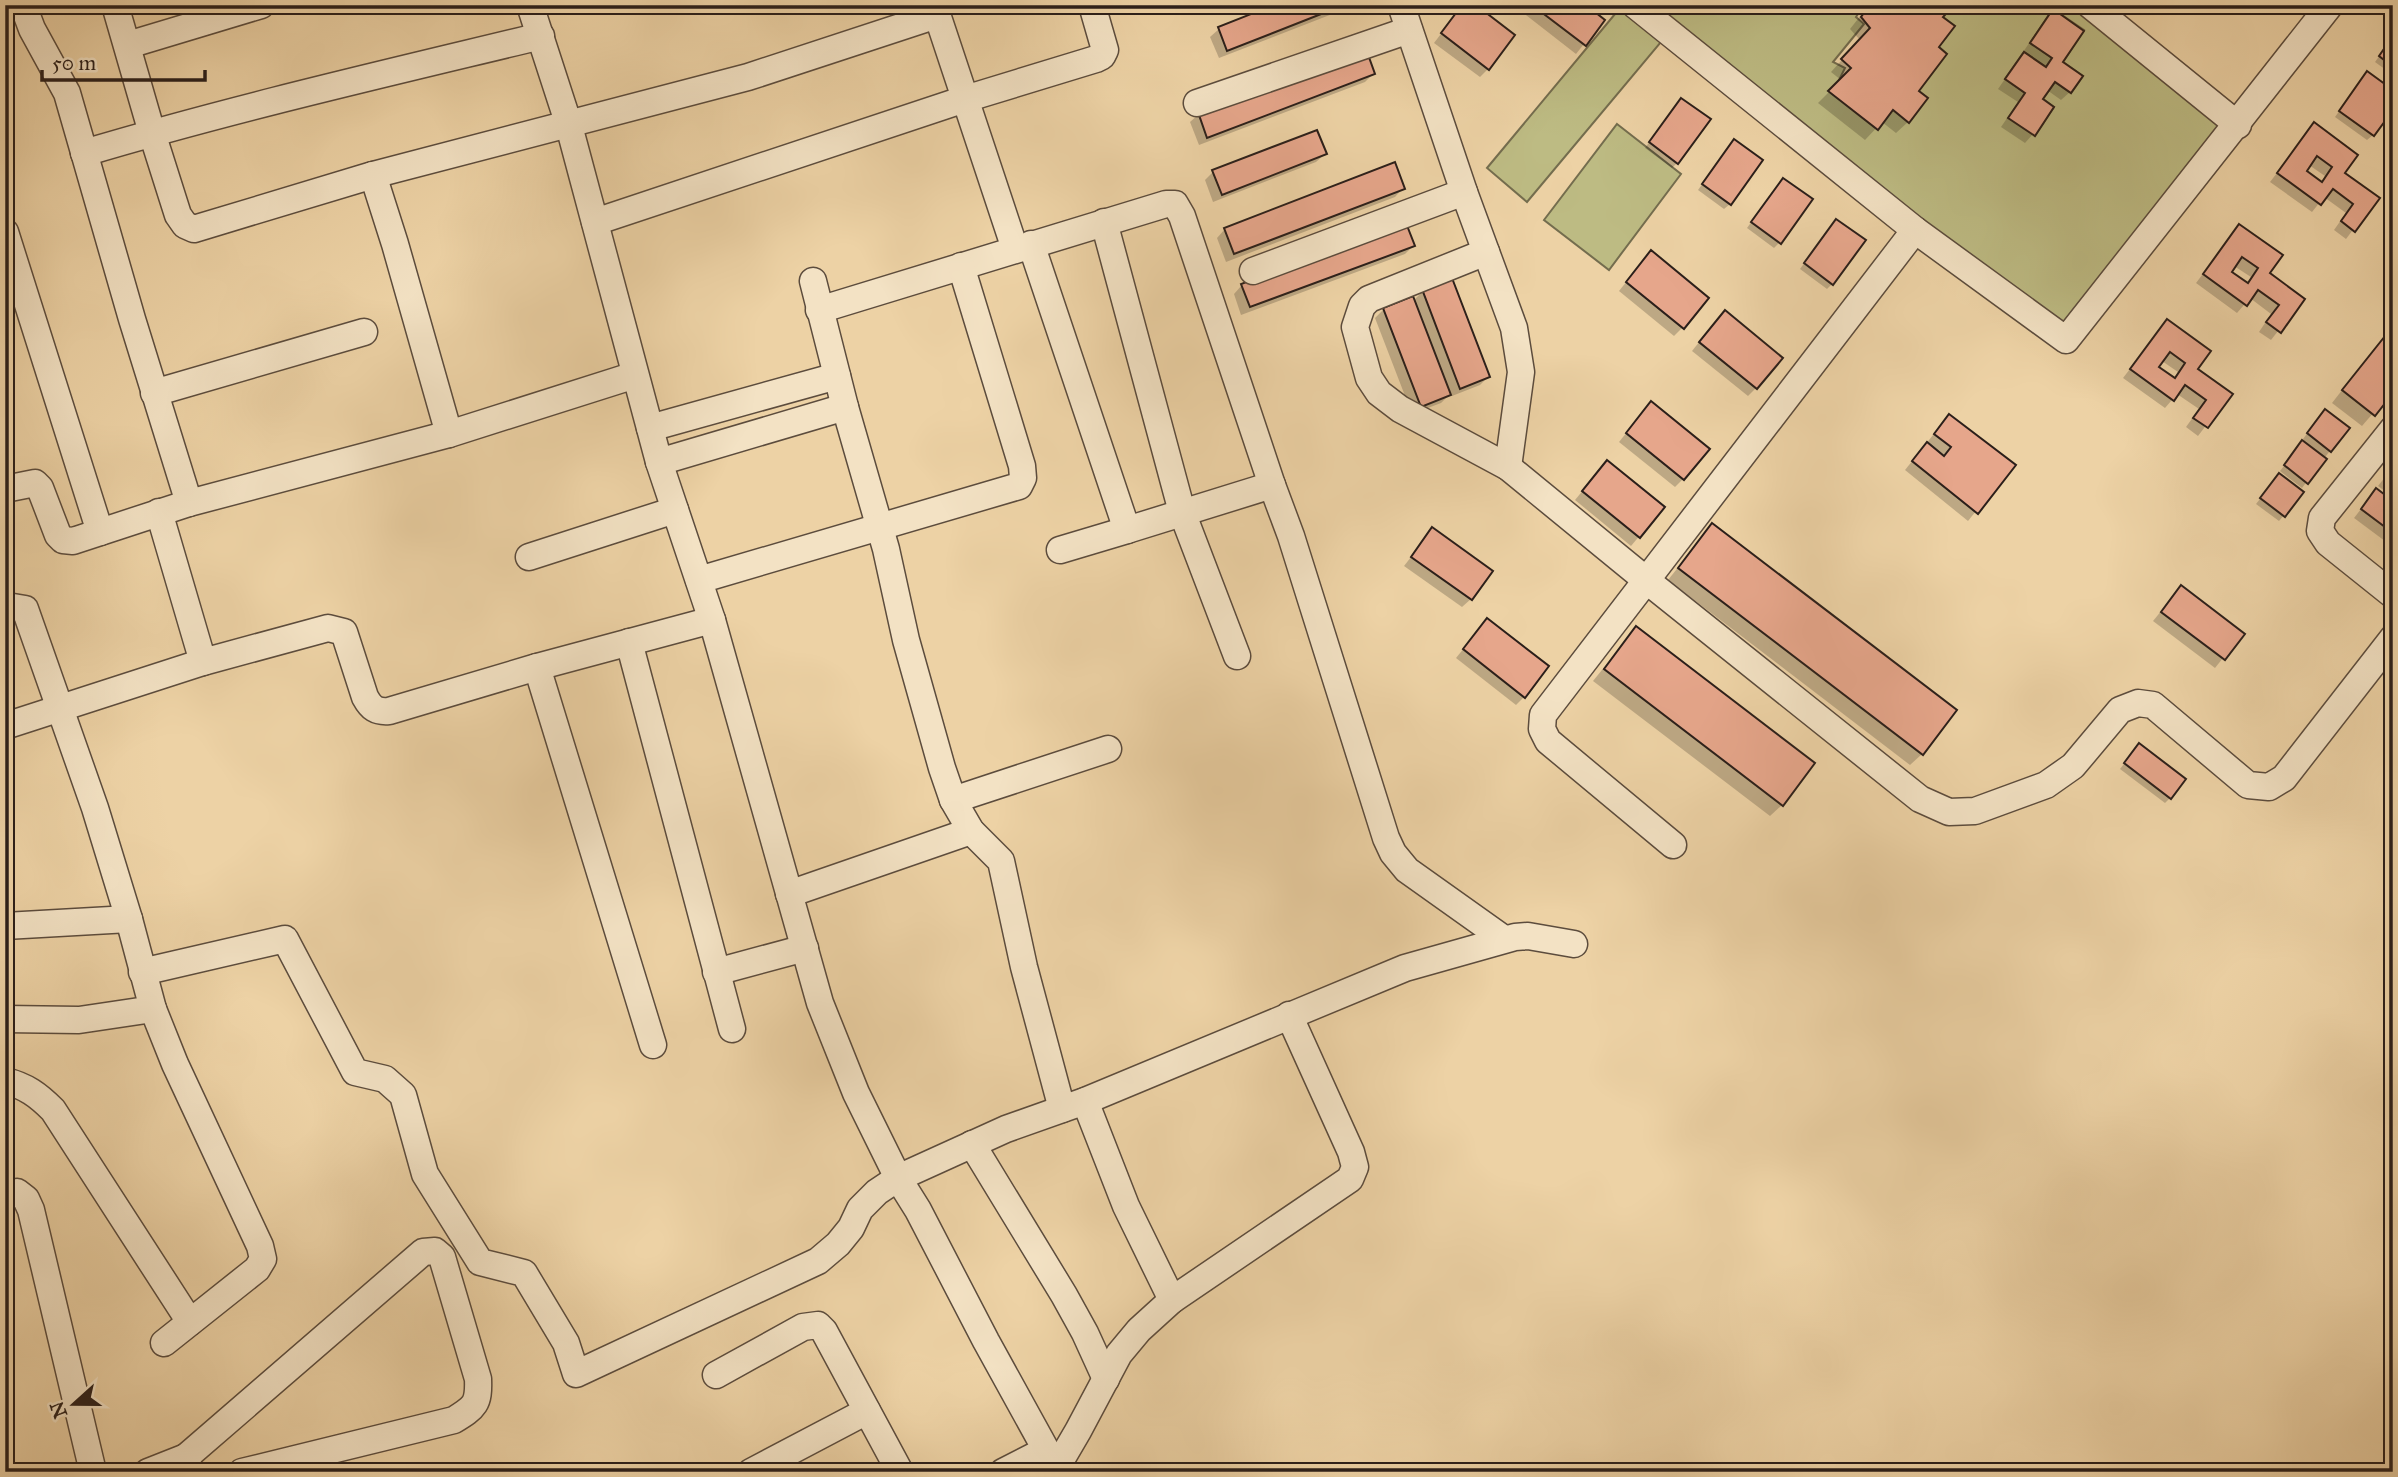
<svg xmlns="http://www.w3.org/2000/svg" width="2398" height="1477" viewBox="0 0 2398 1477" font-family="'IM FELL Great Primer',serif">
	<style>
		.green { fill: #bdbb83; stroke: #746d4e; stroke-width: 2; fill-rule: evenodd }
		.shadow { fill: #0003; fill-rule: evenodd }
		.building { fill: #e6a68b; stroke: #2b1f1a; stroke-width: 2; fill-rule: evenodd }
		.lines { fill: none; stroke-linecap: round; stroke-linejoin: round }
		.minor-casing { stroke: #5c4c3d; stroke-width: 29 }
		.minor { stroke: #f3e2c4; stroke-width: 26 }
	</style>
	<rect width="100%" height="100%" fill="#edd2a5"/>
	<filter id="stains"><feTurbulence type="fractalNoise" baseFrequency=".00286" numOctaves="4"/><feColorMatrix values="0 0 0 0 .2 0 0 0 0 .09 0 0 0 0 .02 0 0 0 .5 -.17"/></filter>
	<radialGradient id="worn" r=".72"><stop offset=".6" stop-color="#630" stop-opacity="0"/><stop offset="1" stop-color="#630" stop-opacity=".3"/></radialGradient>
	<!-- green -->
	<g class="green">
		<path d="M1641 5H1864L1856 17 1864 24 1833 62 1845 68 1834 90 1892 106 1915 91 1933 49 1938 20 1951 5H2087L2233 121 2065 338ZM2053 9 2084 30 2063 62 2083 76 2071 93 2055 82 2043 99 2054 107 2035 135 2025 93 2005 79 2024 52 2046 67 2052 58 2030 43Z"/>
		<path d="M1620 8 1661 42 1527 202 1487 168Z"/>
		<path d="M1617 124 1681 174 1609 270 1544 220Z"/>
	</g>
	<!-- shadow -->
	<g class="shadow">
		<path d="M1278 5H1345L1340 11 1219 58 1210 37 1219 29Z"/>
		<path d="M1463 5 1488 69 1480 77 1434 43Z"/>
		<path d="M1513 5H1583L1603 20 1576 54Z"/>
		<path d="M1869 5H1952L1940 17 1936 48 1916 92 1908 122 1896 133 1882 122 1865 140 1818 103 1841 80 1831 72 1860 40 1850 29Z"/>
		<path d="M2255 5H2268L2257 10Z"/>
		<path d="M2053 11 2060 63 2070 92 2061 100 2047 90 2040 100 2033 134 2025 143 2001 127 2018 102 1998 89 2016 63 2025 53 2023 52 2045 20Z"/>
		<path d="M2393 37V75L2375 62Z"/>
		<path d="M1373 74 1365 82 1199 145 1190 122 1199 114Z"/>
		<path d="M2362 79 2373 135 2367 140 2335 117Z"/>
		<path d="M1676 105 1677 163 1672 168 1645 148Z"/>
		<path d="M2314 125 2343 173 2377 198 2346 239 2334 230 2346 213 2324 197 2312 212 2270 182ZM2309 165 2325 176 2321 183 2304 172Z"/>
		<path d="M1729 147 1730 204 1724 209 1698 190Z"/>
		<path d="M1325 154 1316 162 1213 202 1205 180 1213 172Z"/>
		<path d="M1778 185 1779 243 1774 248 1747 228Z"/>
		<path d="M1403 188 1395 197 1226 262 1217 238 1225 229Z"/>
		<path d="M1831 226 1832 284 1827 289 1800 269Z"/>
		<path d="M2239 226 2268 274 2303 299 2271 340 2259 332 2271 314 2250 298 2237 313 2196 283ZM2234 266 2251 277 2246 284 2230 272Z"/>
		<path d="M1413 246 1405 254 1241 315 1234 294 1242 285Z"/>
		<path d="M1643 261 1682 328 1674 336 1619 291Z"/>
		<path d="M1423 291 1488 377 1480 385 1452 396 1451 393 1441 403 1412 414 1375 318 1384 309 1413 301Z"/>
		<path d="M1716 321 1756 388 1748 396 1692 351Z"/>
		<path d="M2167 321 2195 369 2230 394 2198 436 2186 427 2199 409 2177 394 2165 408 2123 378ZM2162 361 2178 372 2173 379 2157 368Z"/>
		<path d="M2393 325V390L2362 426 2332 403Z"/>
		<path d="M1643 412 1683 479 1675 487 1619 442Z"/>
		<path d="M2320 416 2347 428 2302 488 2280 471 2304 441 2303 439Z"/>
		<path d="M1941 425 2013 465 1968 521 1905 470Z"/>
		<path d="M2393 467V497L2378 486Z"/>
		<path d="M1599 471 1663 508 1631 546 1575 500Z"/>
		<path d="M2274 481 2284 515 2279 521 2256 504Z"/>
		<path d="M2376 490 2393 503V547L2354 518Z"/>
		<path d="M1712 525 1922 754 1910 765 1668 580Z"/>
		<path d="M1433 529 1471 599 1462 607 1404 566Z"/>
		<path d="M2181 587 2242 634 2215 668 2153 621Z"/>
		<path d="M1487 620 1524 697 1516 705 1456 658Z"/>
		<path d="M1636 628 1782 805 1770 816 1593 681Z"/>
		<path d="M2134 751 2170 798 2165 803 2120 769Z"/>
	</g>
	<!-- building -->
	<g class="building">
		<path d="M1274 5H1344L1227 51 1218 27Z"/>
		<path d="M1462 5H1476L1515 35 1489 70 1441 33Z"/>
		<path d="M1532 5H1586L1605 20 1586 46Z"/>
		<path d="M1870 5H1954L1943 17 1955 26 1939 47 1947 54 1919 91 1928 98 1909 123 1893 110 1878 130 1828 91 1851 68 1841 59 1870 28 1861 17Z"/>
		<path d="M2053 9 2084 31 2063 62 2083 76 2071 93 2055 82 2043 99 2054 107 2035 136 2008 118 2025 93 2005 79 2024 52 2046 67 2052 58 2030 43Z"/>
		<path d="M2393 36V67L2379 56Z"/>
		<path d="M1366 49 1375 74 1207 138 1198 112Z"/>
		<path d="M2367 71 2393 90V110L2374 136 2339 111Z"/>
		<path d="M1681 98 1711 119 1678 164 1649 142Z"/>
		<path d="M2314 122 2358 155 2345 173 2380 198 2355 232 2341 221 2353 204 2333 189 2321 205 2277 173ZM2317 156 2332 167 2322 182 2307 171Z"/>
		<path d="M1317 130 1327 154 1222 195 1212 170Z"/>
		<path d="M1734 139 1763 160 1731 205 1702 184Z"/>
		<path d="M1395 162 1405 189 1234 254 1224 228Z"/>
		<path d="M1783 178 1813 199 1781 244 1751 222Z"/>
		<path d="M1836 219 1866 240 1833 285 1804 263Z"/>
		<path d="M1406 223 1415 246 1250 307 1241 284Z"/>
		<path d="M2239 224 2283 255 2270 273 2305 299 2281 333 2266 322 2279 305 2258 290 2247 306 2203 274ZM2242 257 2258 268 2248 283 2232 272Z"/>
		<path d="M1651 250 1709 298 1684 329 1626 282Z"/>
		<path d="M1452 278 1490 377 1460 389 1422 289Z"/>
		<path d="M1413 296 1451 395 1421 407 1383 308Z"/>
		<path d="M1725 310 1783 358 1757 389 1699 342Z"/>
		<path d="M2167 319 2211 351 2198 369 2233 394 2208 428 2193 418 2206 400 2185 385 2174 401 2130 369ZM2170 352 2185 363 2175 378 2159 367Z"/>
		<path d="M2393 326V393L2375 416 2342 390Z"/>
		<path d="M1651 401 1710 449 1684 480 1626 433Z"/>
		<path d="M2325 409 2350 428 2331 452 2307 433Z"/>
		<path d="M1949 414 2016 465 1978 514 1912 461 1927 442 1944 456 1951 447 1934 434Z"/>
		<path d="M2302 440 2327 459 2308 484 2284 465Z"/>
		<path d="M1607 460 1665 507 1640 538 1582 491Z"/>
		<path d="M2279 473 2304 492 2285 517 2260 498Z"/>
		<path d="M2376 488 2393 501V533L2361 509Z"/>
		<path d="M1712 523 1957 710 1923 755 1678 568Z"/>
		<path d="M1432 527 1493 571 1472 600 1411 557Z"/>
		<path d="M2181 585 2245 634 2225 660 2161 612Z"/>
		<path d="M1487 618 1549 666 1525 698 1463 649Z"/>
		<path d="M1636 626 1815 763 1783 806 1604 669Z"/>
		<path d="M2139 743 2186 779 2171 799 2124 763Z"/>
	</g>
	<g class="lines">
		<defs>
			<g id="minor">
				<path d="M23 5 32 29 67 93 132 319 189 503"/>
				<path d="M115 5 152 133 178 215 185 225 194 229 373 175 748 77 937 15"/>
				<path d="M530 5 568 122 659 462 712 620 820 1003 856 1093 898 1178 918 1210 986 1341 1056 1468"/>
				<path d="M934 5 1015 249"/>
				<path d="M1401 5 1464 192 1514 328 1521 372 1508 467"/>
				<path d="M1635 5 1915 230 2066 340 2330 5"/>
				<path d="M2090 5 2238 125"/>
				<path d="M128 45 261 5"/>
				<path d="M1197 103 1409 30"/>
				<path d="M84 153C235 108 388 73 541 36"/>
				<path d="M373 175 395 244 449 434"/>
				<path d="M595 222 965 99 1096 59 1102 56 1105 50 1092 5"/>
				<path d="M1104 222 1182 512 1237 656"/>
				<path d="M5 232 100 532"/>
				<path d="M1031 244 1127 530 1272 485"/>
				<path d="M1486 252 1369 299 1362 306 1355 327 1369 378 1379 393 1400 409 1508 467 1646 580 1920 799 1949 812 1975 811 2046 785 2073 766 2120 710 2138 703 2153 705 2248 785 2269 787 2284 778 2393 638"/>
				<path d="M1253 271 1464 192"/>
				<path d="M813 281 845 407 886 549 906 640 942 768 953 800 971 831 1001 861 1024 967 1062 1109"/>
				<path d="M819 310 1166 204H1175L1182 216 1272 485 1291 536 1386 838 1393 853 1407 870 1504 939"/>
				<path d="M154 393 364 332"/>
				<path d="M650 428 837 376"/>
				<path d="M2393 429 2322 518 2320 531 2328 543 2393 595"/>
				<path d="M659 462 845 407"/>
				<path d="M5 489 35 483 40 488 58 535 63 540 73 541 189 503 449 434 635 375"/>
				<path d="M159 512 203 662 328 628 344 632 365 697C371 708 376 712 389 711L537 667 712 620"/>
				<path d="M1060 550 1127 530"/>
				<path d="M529 557 675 510"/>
				<path d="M699 580 1019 486 1023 478 1022 466 961 266"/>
				<path d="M5 609 13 607 25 609 95 808 129 919 153 1009 175 1064 260 1246 263 1259 257 1269 164 1343"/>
				<path d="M629 642 732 1029"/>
				<path d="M537 667 653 1045"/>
				<path d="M5 726 203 662"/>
				<path d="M953 800 1108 749"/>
				<path d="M1673 845 1548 741 1542 729 1543 715 1915 230"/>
				<path d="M789 894 971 831"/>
				<path d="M5 926 129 919"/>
				<path d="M142 972 285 939 355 1072 385 1079 403 1095 425 1174 480 1262 524 1273 566 1343 576 1374 818 1261 838 1244 851 1228 860 1209 877 1192 898 1178 1006 1129 1085 1101 1405 968 1515 937 1528 936 1574 944"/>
				<path d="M716 972 805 948"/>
				<path d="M5 1019 79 1020 153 1009"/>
				<path d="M5 1081C26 1086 38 1095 53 1110L190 1322"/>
				<path d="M1085 1101 1126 1206 1172 1300"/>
				<path d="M972 1144 1064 1295 1085 1333 1106 1379"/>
				<path d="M5 1194 17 1192 26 1199 31 1210 93 1472"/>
				<path d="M716 1375 803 1327 818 1325 824 1331 900 1472"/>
				<path d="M186 1457 423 1252 435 1251 442 1257 478 1379C479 1404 475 1407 454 1420L242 1472"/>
				<path d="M148 1472 186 1457 190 1472"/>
				<path d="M751 1472 867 1411"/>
				<path d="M1003 1472 1046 1450"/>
				<path d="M1054 1472 1078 1431 1119 1354 1139 1330 1172 1300 1350 1179 1355 1167 1351 1152 1289 1015"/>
			</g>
		</defs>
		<!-- minor casing -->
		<use href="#minor" class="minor-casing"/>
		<!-- minor -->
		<use href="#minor" class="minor"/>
	</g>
	<!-- margin -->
	<rect width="2398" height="1477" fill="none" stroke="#edd2a5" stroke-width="28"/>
	<rect x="7" y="7" width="2384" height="1463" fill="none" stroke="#2b1f1a" stroke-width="3.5"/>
	<rect x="14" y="14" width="2370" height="1449" fill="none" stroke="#2b1f1a" stroke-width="2"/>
	<!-- north arrow -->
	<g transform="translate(74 1404) rotate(249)" stroke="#f3e2c4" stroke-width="5" paint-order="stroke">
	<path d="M0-5L12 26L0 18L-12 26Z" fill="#2b1f1a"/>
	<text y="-10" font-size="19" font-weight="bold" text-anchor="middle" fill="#2b1f1a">N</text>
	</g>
	<!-- scale -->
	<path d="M42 70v10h163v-10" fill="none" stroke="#2b1f1a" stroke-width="3.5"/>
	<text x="52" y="70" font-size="21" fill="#2b1f1a" stroke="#f3e2c4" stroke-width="5" paint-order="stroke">50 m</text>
	<rect width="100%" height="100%" filter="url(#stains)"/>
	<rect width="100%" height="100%" fill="url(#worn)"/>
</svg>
